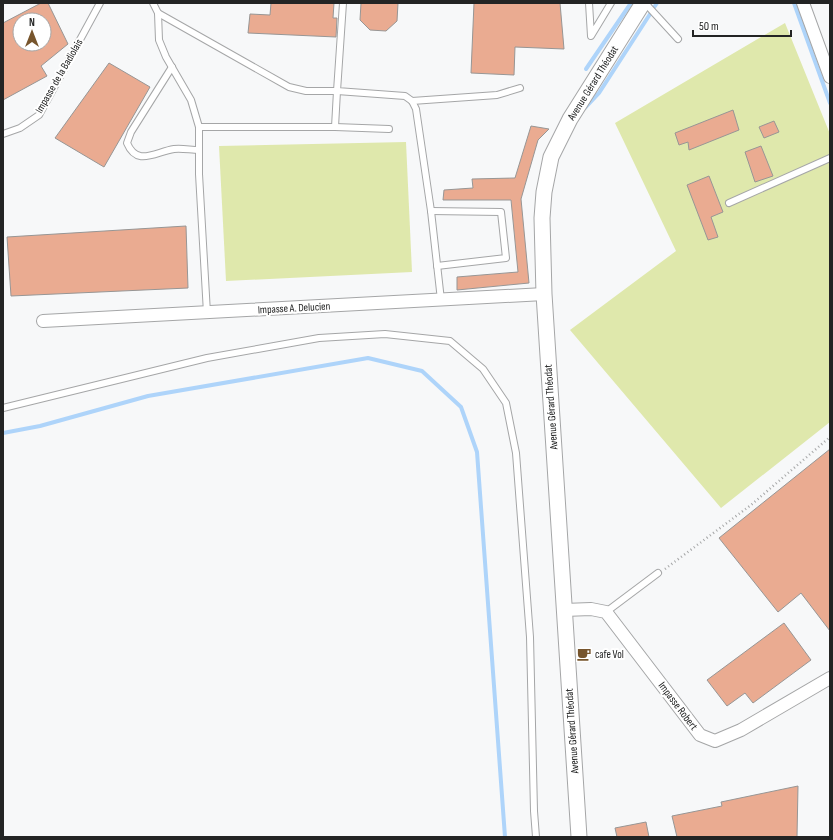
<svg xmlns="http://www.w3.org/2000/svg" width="833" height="840" viewBox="0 0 833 840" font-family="'Sofia Sans Condensed',sans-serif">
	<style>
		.green { fill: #dfe8ac }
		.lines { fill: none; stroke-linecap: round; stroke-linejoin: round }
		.stream { stroke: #aed4fa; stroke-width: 4 }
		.building { fill: #eaab91; stroke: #979695; fill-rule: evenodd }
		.service-casing { stroke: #a5a6a7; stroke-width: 8 }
		.minor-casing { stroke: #a5a6a7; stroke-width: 14 }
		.tertiary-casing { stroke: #a5a6a7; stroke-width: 17 }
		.path { stroke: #a5a6a7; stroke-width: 2.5; stroke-dasharray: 1 3; stroke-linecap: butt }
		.service { stroke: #fff; stroke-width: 6 }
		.minor { stroke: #fff; stroke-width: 12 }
		.tertiary { stroke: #fff; stroke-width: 15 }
		.labels { text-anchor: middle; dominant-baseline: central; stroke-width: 4; stroke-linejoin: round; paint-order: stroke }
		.street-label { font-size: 11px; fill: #232424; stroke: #fff }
		.poi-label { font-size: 11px; fill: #232424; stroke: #fff; text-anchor: start }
	</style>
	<rect width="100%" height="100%" fill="#f7f8f9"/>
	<!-- green -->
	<g class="green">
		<path d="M785 23 830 134V422L721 508 570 330 676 251 615 123Z"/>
		<path d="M406 142 412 272 226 281 219 146Z"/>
	</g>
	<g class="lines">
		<!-- stream -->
		<g class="stream">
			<path d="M794 3 830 103"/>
			<path d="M653 9 657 3"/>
			<path d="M586 69 631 3"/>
			<path d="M585 108 599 93 652 11"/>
			<path d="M3 433 40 426 148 396 368 358 422 371 461 407 477 452 505 837"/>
		</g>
	</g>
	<!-- building -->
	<g class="building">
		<path d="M41 3H48L68 44 41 66 47 76 3 100V23ZM20 20H44V44H20Z"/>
		<path d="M271 3H334L333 18H337L336 37 248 33 250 14 270 15Z"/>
		<path d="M361 3H398L397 21 386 31 370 30 360 20Z"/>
		<path d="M474 3H560L564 49 515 47 514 75 471 73Z"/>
		<path d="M109 63 150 87 104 167 55 138Z"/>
		<path d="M733 110 739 130 689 150 688 142 679 145 675 133Z"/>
		<path d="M774 121 779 132 764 138 759 127Z"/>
		<path d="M531 126 549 129 538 140 521 199 529 283 457 290V277L518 272 511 200H443L444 190 473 188 472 179 515 178Z"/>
		<path d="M761 146 773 176 755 182 745 152Z"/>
		<path d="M709 176 723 212 711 217 718 237 708 240 687 185Z"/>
		<path d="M186 226 188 288 11 296 7 237Z"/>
		<path d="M830 449V631L801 593 778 612 719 538Z"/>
		<path d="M784 623 811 660 753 703 745 693 727 706 707 680Z"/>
		<path d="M798 786 797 837H677L672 816 722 806 721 802Z"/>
		<path d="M646 822 649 837H617L615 828Z"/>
	</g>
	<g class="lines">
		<defs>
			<g id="service">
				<path d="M153 3 158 13 289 87 306 91H337L335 127H199"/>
				<path d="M343 3 337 91 405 96 412 101 416 109 431 211 441 300"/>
				<path d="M589 3 591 36 611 3"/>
				<path d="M645 3 678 39"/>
				<path d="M158 13 159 40 166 57 191 100 199 127V174L207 313"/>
				<path d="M172 67 131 132 127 143C137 167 155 152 174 149 182 148 191 150 199 150"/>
				<path d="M412 101 497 95 520 88"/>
				<path d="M335 127 389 129"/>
				<path d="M3 134 20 128 39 115 100 3"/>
				<path d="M729 203 830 158"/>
				<path d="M431 211 501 212 506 258 437 266"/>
				<path d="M3 408 207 358 319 338 385 334 450 341 483 369 506 403 516 453 530 637 534 811 536 837"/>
				<path d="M606 612 658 573"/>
			</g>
			<g id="minor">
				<path d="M803 3 830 77"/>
				<path d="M43 321 544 294"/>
				<path d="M564 610 591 609 606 612 700 735 715 741 741 730 830 678"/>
			</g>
			<path id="tertiary" d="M579 837 544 294 542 218 544 192 551 157 570 119 643 3"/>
		</defs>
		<!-- service casing -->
		<use href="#service" class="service-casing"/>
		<!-- minor casing -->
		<use href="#minor" class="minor-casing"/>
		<!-- tertiary casing -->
		<use href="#tertiary" class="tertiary-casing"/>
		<!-- path -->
		<path class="path" d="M665 569 751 505 830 437"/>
		<!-- service -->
		<use href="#service" class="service"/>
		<!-- minor -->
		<use href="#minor" class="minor"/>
		<!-- tertiary -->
		<use href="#tertiary" class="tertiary"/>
	</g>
	<!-- icons -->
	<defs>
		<symbol id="cafe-bare" viewBox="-9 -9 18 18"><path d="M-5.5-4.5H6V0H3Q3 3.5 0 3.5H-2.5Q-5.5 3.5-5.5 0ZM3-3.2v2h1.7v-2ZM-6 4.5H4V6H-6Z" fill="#77552d" stroke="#fff" stroke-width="2.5" paint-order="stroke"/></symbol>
	</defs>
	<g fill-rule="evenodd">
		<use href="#cafe-bare" x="574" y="644" width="20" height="20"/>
	</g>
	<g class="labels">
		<!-- street labels -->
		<g class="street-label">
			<text transform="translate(59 76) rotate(-60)">Impasse de la Badiolais</text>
			<text transform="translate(593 83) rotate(-58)">Avenue Gérard Théodat</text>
			<text transform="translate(294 308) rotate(-3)">Impasse A. Delucien</text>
			<text transform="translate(551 407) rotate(-94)">Avenue Gérard Théodat</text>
			<text transform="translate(678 706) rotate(53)">Impasse Robert</text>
			<text transform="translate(572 731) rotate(-94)">Avenue Gérard Théodat</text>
		</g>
		<!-- poi labels -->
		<g class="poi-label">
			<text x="595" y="654">cafe Vol</text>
		</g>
	</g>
	<!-- border -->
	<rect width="833" height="840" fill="none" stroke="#232424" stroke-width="8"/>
	<!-- north arrow -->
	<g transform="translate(32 32)"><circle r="19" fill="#ffffff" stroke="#a7a7a7"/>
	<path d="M0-3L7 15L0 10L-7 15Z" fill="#77552d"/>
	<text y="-6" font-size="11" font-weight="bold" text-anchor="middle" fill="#232424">N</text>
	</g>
	<!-- scale -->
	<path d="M693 30v6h98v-6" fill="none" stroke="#232424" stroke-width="2"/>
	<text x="699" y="30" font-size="12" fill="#232424" stroke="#ffffff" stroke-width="3" paint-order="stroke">50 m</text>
</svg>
